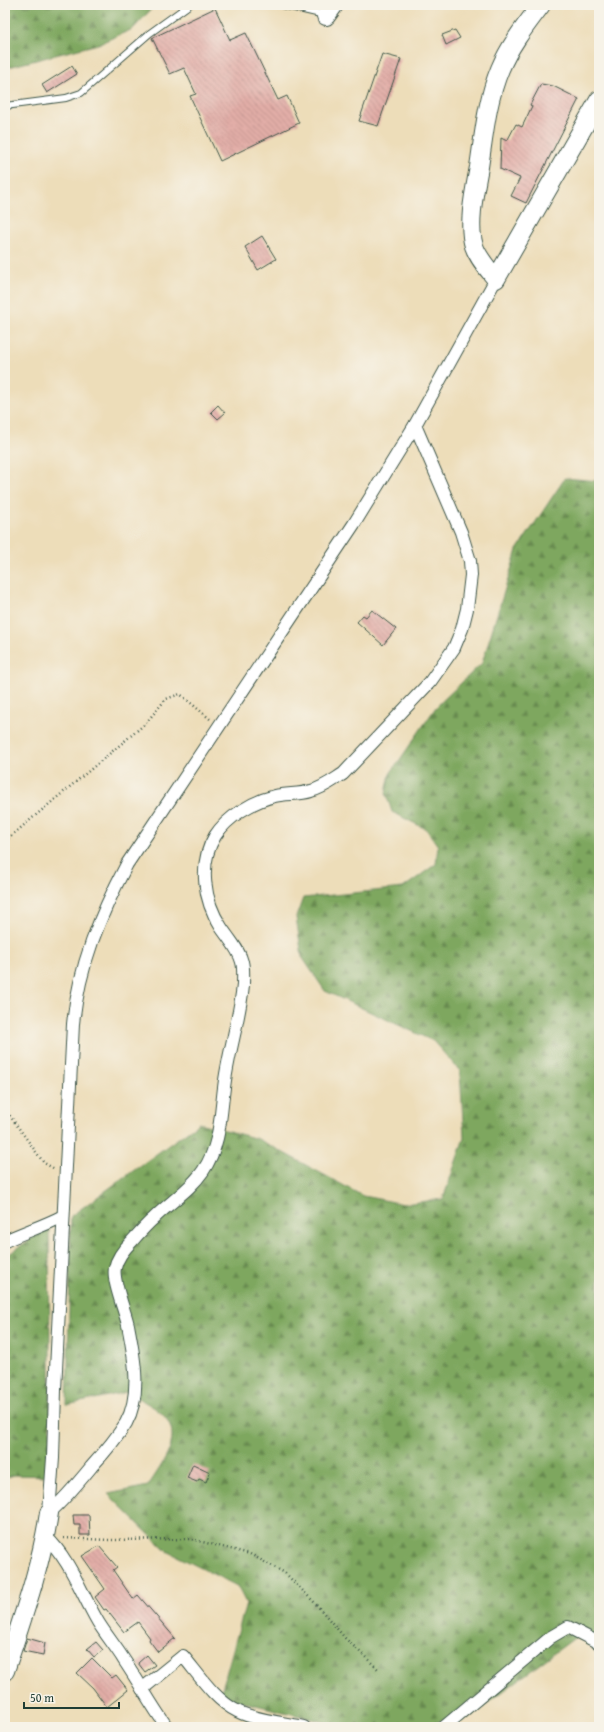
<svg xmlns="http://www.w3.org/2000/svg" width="604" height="1732" viewBox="0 0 604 1732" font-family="'Gentium Book Plus',serif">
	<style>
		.forest { fill: url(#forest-firs); stroke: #4e724a }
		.building { fill: url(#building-back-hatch) }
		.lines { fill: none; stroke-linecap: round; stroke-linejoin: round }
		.lane-casing { stroke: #3e5548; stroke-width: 8 }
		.street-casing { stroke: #3e5548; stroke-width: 14 }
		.secondary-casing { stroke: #3e5548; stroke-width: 20 }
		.path { stroke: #3e5548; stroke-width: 2.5; stroke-dasharray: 1 3; stroke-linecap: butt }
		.lane { stroke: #fff; stroke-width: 6 }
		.street { stroke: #fff; stroke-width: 12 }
		.secondary { stroke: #fff; stroke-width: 18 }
	</style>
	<defs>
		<pattern id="forest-firs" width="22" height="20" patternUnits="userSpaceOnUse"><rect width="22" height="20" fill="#7ea75f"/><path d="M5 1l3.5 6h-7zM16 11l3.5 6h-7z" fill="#67894f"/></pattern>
		<pattern id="building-back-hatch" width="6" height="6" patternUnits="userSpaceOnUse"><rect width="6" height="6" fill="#e2ada7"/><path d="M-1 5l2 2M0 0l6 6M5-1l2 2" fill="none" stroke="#b78e89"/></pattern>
	</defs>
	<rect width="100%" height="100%" fill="#f7f3e8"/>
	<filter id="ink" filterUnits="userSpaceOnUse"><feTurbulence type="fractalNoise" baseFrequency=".025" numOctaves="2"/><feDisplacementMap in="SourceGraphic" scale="8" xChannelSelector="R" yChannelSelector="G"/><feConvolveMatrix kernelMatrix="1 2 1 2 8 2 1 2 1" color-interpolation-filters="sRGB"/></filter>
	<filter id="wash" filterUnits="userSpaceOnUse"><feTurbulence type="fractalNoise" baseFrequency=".012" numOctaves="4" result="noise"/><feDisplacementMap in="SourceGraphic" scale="16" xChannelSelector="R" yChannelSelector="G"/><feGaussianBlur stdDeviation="0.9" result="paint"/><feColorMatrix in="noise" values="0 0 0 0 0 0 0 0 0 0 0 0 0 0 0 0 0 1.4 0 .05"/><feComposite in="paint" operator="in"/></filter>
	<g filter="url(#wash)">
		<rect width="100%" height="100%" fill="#edddb9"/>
		<!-- forest -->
		<g class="forest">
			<path d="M5 5H155L133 29 98 44 5 68Z"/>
			<path d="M565 478 599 481V1637L577 1636 469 1717 407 1727H344L220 1696 246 1603 237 1586 165 1550 108 1494 148 1486C161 1465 186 1436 162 1414 153 1405 138 1399 127 1392L67 1405 71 1216 199 1123 258 1139 363 1196 404 1204 443 1199 464 1138 460 1071 433 1041 325 991 302 957 296 917 303 898 403 888 436 864 438 846 426 829 392 812 386 793 390 774 436 707 482 663 517 550Z"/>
			<path d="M49 1226 51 1476 14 1475 5 1478V1257Z"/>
		</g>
		<g id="blocks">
			<!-- building -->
			<g class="building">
				<path d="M215 8 230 40 246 33 278 100 287 96 299 123 220 161 190 96 196 94 184 68 170 74 152 38Z"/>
				<path d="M455 30 460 38 446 45 442 35Z"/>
				<path d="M382 54 401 59 378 126 359 121Z"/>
				<path d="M72 66 77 74 47 93 42 85Z"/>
				<path d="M541 84 553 86 579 99 526 203 511 196 520 178 500 169 501 138 507 141 516 124 522 127 532 106 530 105Z"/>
				<path d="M262 236 276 259 258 270 245 247Z"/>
				<path d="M218 405 225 413 218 419 211 412Z"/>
				<path d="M372 610 396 629 383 645 357 622 363 615 366 617Z"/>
				<path d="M193 1464 210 1472 206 1482 199 1479 197 1482 187 1478Z"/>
				<path d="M73 1515H89L90 1535H80V1525H74Z"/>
				<path d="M99 1546 117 1567 113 1570 133 1599 138 1595 175 1638 158 1652 149 1640 150 1638 138 1622 124 1632 106 1609 104 1610 95 1597 105 1589 82 1556Z"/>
				<path d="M27 1638 45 1643 43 1655 23 1651Z"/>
				<path d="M96 1642 103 1650 94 1657 87 1649Z"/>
				<path d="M147 1655 155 1665 145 1672 138 1663Z"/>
				<path d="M92 1658 112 1678 116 1675 128 1690 107 1707 93 1688 77 1673Z"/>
			</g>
		</g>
	</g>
	<g filter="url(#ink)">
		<use href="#blocks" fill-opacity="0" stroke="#3e5548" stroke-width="1"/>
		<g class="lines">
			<defs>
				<g id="lane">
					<path d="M282 5 325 15"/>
					<path d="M5 106 66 98 81 93 150 33 189 5"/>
				</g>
				<g id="street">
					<path d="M5 1241C24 1232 44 1226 63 1216"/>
					<path d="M49 1513 53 1458 55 1390 73 1024C79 966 100 915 127 864L354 524 415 425 496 279"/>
					<path d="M49 1513C65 1499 78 1483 92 1466 104 1453 116 1439 126 1423 142 1394 134 1356 128 1325 125 1311 112 1280 115 1268 117 1257 125 1248 132 1241 139 1233 146 1225 154 1218 170 1202 190 1190 203 1171 223 1142 220 1107 226 1074 231 1044 240 1015 243 985 243 978 244 969 242 962 239 949 228 938 221 927 204 901 198 864 215 836 227 817 253 801 275 796 287 793 299 795 311 791 323 788 332 781 343 774L430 682 454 648 462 629 467 609 471 575 470 561 461 532 415 425"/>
					<path d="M45 1536C70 1559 81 1593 98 1622 106 1635 116 1647 124 1660 139 1682 151 1705 167 1727"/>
					<path d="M142 1689 183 1656C199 1675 215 1700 237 1711 254 1720 285 1723 304 1727"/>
					<path d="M444 1727 551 1637 568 1627 599 1643"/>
				</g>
				<g id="secondary">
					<path d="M541 5C526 25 510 45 500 69 487 100 484 134 479 167 475 189 467 224 474 246 478 258 488 269 496 279L599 100"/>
					<path d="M326 16 334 5"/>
					<path d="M5 1671C22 1619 41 1567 49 1513"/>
				</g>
			</defs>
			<!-- lane casing -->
			<use href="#lane" class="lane-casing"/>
			<!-- street casing -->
			<use href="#street" class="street-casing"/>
			<!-- secondary casing -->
			<use href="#secondary" class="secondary-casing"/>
			<!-- path -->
			<g class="path">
				<path d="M5 841 145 724 166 699 180 694 210 719"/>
				<path d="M5 1109 44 1163 55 1169"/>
				<path d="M64 1538 109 1540 191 1539 250 1554 285 1573 315 1603 345 1638 379 1670"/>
			</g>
			<!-- lane -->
			<use href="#lane" class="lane"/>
			<!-- street -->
			<use href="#street" class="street"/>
			<!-- secondary -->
			<use href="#secondary" class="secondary"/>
		</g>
	</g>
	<!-- margin -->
	<rect width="604" height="1732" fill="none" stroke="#f7f3e8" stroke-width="20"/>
	<!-- scale -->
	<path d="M24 1702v6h95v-6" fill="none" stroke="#1f3d34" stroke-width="2"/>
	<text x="30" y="1702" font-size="12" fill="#1f3d34" stroke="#f7f3e8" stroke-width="3" paint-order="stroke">50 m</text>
</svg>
